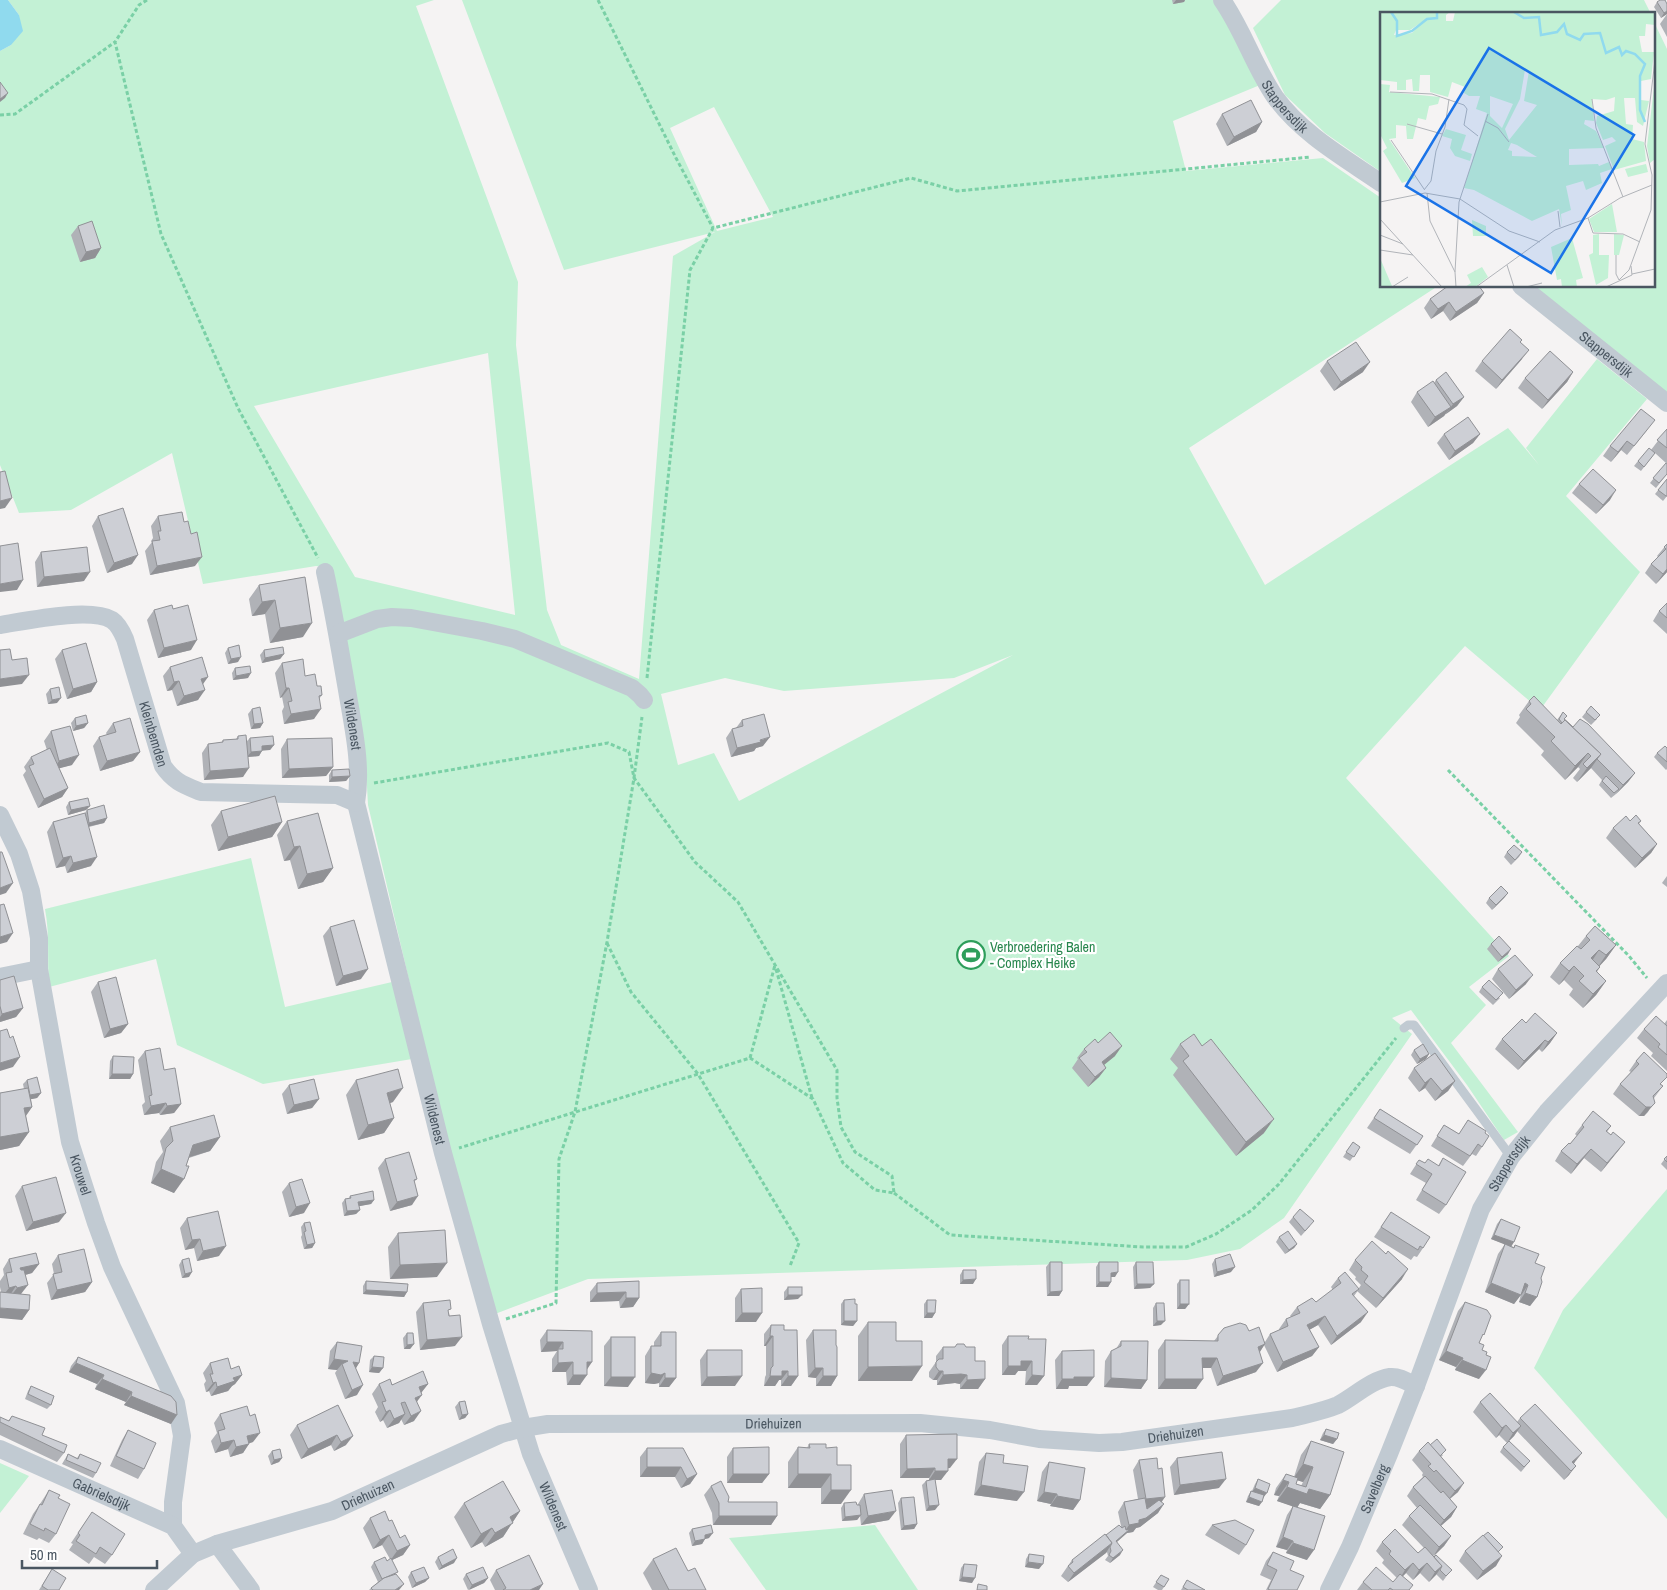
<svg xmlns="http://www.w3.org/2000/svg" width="1667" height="1590" viewBox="0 0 1667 1590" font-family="'Archivo Narrow',sans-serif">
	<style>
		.green { fill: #c3f1d5; fill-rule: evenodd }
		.water { fill: #90daee }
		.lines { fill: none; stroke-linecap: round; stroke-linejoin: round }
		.path { stroke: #7ad0a6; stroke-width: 3; stroke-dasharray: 4 2.5; stroke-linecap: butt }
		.service { stroke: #c1cad2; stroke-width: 9 }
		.minor { stroke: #c1cad2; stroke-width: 18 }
		.wall { fill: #b0b2b7; fill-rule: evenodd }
		.shaded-wall { fill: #909195 }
		.building { fill: #cdcfd5; stroke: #909195 }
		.labels { text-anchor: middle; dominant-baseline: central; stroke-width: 4.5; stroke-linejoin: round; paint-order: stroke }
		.street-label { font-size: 14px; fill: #4a5661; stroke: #fff }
		.leisure-label { font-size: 14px; fill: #27864d; stroke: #fff; text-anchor: start }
		.inset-river { fill: none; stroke: #90daee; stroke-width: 2.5 }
		.inset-road { fill: none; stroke: #b1b4b9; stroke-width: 1 }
		.view { fill: #1a73e8; fill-opacity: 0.15; stroke: #1a73e8; stroke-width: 2.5 }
		.inset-edge { fill: none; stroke: #4a5661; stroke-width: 2.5 }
	</style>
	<rect width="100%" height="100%" fill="#f5f3f3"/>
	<!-- green -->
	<g class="green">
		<path d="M8 0H434L416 6 518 282 516 345 547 610 561 645 639 679 673 256 715 232 564 270 462 0H1213L1227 17 1260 85 1173 121 1186 171 1323 158 1381 198V286H1438L1189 448 1265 585 1508 428 1539 465 1526 448 1597 359 1647 399 1566 496 1640 572 1540 710 1465 646 1346 778 1509 956 1469 987 1486 1005 1451 1043 1518 1132 1504 1140 1467 1085 1411 1010 1392 1018 1412 1034 1284 1218 1240 1249 1187 1260 588 1279 495 1314 446 1138 368 805 367 787 347 647 329 568 316 566 203 584 172 453 71 510 19 513 0 465V51L11 45 19 15ZM714 107 773 217 717 231 670 128ZM488 353 515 614V615L355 577 254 406ZM1013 655 739 801 714 753 678 765 661 694 725 678 784 691 954 678Z"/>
		<path d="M1281 0H1644L1651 14H1381V172L1325 133 1285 95 1253 28Z"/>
		<path d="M1653 20 1667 49V396L1531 286H1653Z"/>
		<path d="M251 858 285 1007 392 982 412 1059 263 1084 177 1045 156 959 49 987C47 960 50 935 45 909Z"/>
		<path d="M1667 1189V1519L1534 1368 1563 1310Z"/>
		<path d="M0 1463 29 1476 0 1513Z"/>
		<path d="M875 1525 918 1590H766L729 1538Z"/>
	</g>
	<!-- water -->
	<path class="water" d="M0 0H8L19 15 23 31 11 45 0 51Z"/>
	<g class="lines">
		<!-- path -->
		<g class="path">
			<path d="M147 0 139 5 115 42 161 234 238 408 318 558"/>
			<path d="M598 0 676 158 713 228"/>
			<path d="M0 115 15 114 115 42"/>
			<path d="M647 678 690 270 713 228 911 178 957 191 1311 157"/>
			<path d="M1448 770 1629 956 1647 978"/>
			<path d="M374 783 608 743 629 752 634 778 695 862 738 902 837 1070V1098L841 1127 855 1152 892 1176 894 1193 875 1190 843 1163 813 1099 750 1058 459 1148"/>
			<path d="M607 943 631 992 698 1074 799 1243 790 1266"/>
			<path d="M776 969 812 1098"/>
			<path d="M750 1058 775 965"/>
			<path d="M894 1193 950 1235 1143 1247H1186L1216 1234 1252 1210 1279 1184 1396 1038"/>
			<path d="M506 1319 556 1303 559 1159 575 1112 607 942 634 778 642 717"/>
		</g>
		<!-- service -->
		<path class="service" d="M1404 1028 1408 1025H1414L1511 1157"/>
		<!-- minor -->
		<g class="minor">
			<path id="s1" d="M1222 0C1243 30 1254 66 1275 97 1302 134 1343 157 1381 183"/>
			<path id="s2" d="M1521 286 1667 403"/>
			<path id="s3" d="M325 572C334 613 341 655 348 696 354 731 362 768 356 803L443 1153 491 1324 531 1454 589 1590"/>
			<path id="s4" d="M0 625C26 621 90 607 112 620 118 624 122 632 125 639L163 766C174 782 184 785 201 792L337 795 356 803"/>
			<path d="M338 634 377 619 392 617 411 618 482 631 515 639 632 688 640 695 644 700"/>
			<path id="s5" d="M0 815 19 854 31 891 39 938V969L70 1142 96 1223 112 1267 176 1403 182 1436 173 1502V1526"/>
			<path d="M0 977 39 969"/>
			<path id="s6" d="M0 1449 173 1526 193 1554"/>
			<path d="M217 1544 251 1590"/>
			<path id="s7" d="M154 1590 193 1554 217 1544 332 1511 501 1434 523 1428 548 1424 920 1423 990 1430 1039 1439 1099 1443 1122 1442 1292 1418C1308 1414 1324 1411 1338 1405 1355 1396 1371 1380 1390 1377 1399 1376 1408 1382 1416 1386"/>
			<path id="s8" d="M1329 1590 1350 1547 1389 1454 1416 1386 1481 1209 1511 1157 1547 1112 1667 983"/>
		</g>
	</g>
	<!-- wall -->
	<g class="wall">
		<path d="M1172 0H1185L1184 2 1173 4Z"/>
		<path d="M1657 2 1667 14 1661 18 1654 7Z"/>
		<path d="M1667 14V37L1660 24Z"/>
		<path d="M1222 114 1262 122 1256 132 1227 146 1216 124Z"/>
		<path d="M78 226 101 248 95 258 80 262 71 235Z"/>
		<path d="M1484 293 1477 303 1450 321 1443 311 1431 319 1424 308 1430 299Z"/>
		<path d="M1520 342 1522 359 1496 389 1475 371 1482 361Z"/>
		<path d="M1327 361 1363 372 1334 391 1320 371Z"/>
		<path d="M1573 372 1567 382 1542 409 1518 388 1525 378Z"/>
		<path d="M1436 380 1464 397 1457 406 1446 414V413L1444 416 1428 427 1411 402 1417 392 1434 383Z"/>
		<path d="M1648 429 1627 455 1621 450 1611 462 1603 456 1610 446Z"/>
		<path d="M1667 429V462L1666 463H1667V474L1656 488 1650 483 1666 463 1655 453 1641 471 1634 466 1638 461 1651 450Z"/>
		<path d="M1444 434H1480L1473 443 1449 460 1437 443Z"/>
		<path d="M1667 479V496L1663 501 1655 494Z"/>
		<path d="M1579 484 1610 500 1596 514 1572 493Z"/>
		<path d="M98 516 132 564 107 573 92 526Z"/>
		<path d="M158 516 184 522 195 566 150 575 145 551 152 542 151 541 153 538 151 526Z"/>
		<path d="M1667 544V572L1656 584 1645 573 1651 564 1658 557 1657 556Z"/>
		<path d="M41 552 84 581 37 587 35 562Z"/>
		<path d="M305 577 303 637 270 643 265 614 252 616 249 599 259 585Z"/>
		<path d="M1667 603V634L1653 621 1659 611Z"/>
		<path d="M154 610 191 650 158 658 147 620Z"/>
		<path d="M228 648 238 662 228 664 225 653Z"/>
		<path d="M62 650 97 682 91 692 67 699 55 659Z"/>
		<path d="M264 650 284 654 280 659 262 663 260 655Z"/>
		<path d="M282 663 305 676 317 686 322 695 319 699 314 719 284 724 282 711 284 707 282 697 280 698 275 673Z"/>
		<path d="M170 667 203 684 198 700 177 706 172 690 167 691 163 676Z"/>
		<path d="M235 668 248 678 233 680 232 673Z"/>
		<path d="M50 689 57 703 48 704 46 694Z"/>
		<path d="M1529 701 1557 720 1563 712 1565 719 1573 727 1635 773 1628 782 1616 794 1611 798 1599 785 1602 780 1591 768 1577 782 1573 778 1580 769 1578 767 1565 780 1541 755 1544 751 1516 723 1520 717 1519 715Z"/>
		<path d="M252 709 263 723 260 728 251 729 248 714Z"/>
		<path d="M1586 712 1597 719 1591 725 1582 717Z"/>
		<path d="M75 718 88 723 84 728 73 731 71 723Z"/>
		<path d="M742 720 763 746 756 748 754 751 731 757 726 738 732 729 736 728Z"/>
		<path d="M113 723 140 752 133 761 100 771 93 746 99 737 107 735 106 733Z"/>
		<path d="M51 731 72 765 59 768 68 788 62 797 38 808 23 775 26 771 24 767 31 757 47 750 44 741Z"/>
		<path d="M238 736 247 741 250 738 274 745 270 750H262L259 756 248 757 243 777 204 780 202 753 208 744 221 743 223 740 236 739Z"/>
		<path d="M287 739 333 767 326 776 282 778 281 749Z"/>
		<path d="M1667 748V769L1666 770 1654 757 1657 753Z"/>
		<path d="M332 770 350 776 346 781 329 782V775Z"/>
		<path d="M69 802 90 806 86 810 68 815 66 807Z"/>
		<path d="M87 810 107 818 104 823 89 827 91 866 67 873 65 866 56 868 47 832 53 822 84 814Z"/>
		<path d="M221 811 282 822 272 837 218 851 211 825Z"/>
		<path d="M287 821 333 868 323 882 298 889 290 860 284 861 277 835Z"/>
		<path d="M1630 821H1641L1639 824 1657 844 1651 853 1635 868 1606 838 1613 828Z"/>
		<path d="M1507 852H1522L1519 857 1511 865 1504 857Z"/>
		<path d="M1667 876V887L1662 883Z"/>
		<path d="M1508 893 1504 898 1492 910 1486 903 1489 898Z"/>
		<path d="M330 927 361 979 336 986 323 936Z"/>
		<path d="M1586 936 1616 945 1606 959 1599 966 1600 967 1597 972 1606 981 1596 995 1583 1008 1569 995 1573 989 1564 980 1559 985 1550 977 1560 963 1578 946Z"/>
		<path d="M1491 944 1508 954 1498 962 1487 949Z"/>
		<path d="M1498 969 1526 984 1509 999 1492 979Z"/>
		<path d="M0 980 23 1008 16 1017 0 1022Z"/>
		<path d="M98 982 128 1024 121 1033 104 1038 91 992Z"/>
		<path d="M1482 987 1500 998 1493 1005 1479 992Z"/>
		<path d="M1667 1020V1071L1651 1056 1653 1053 1637 1038 1644 1029 1664 1024Z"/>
		<path d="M1526 1023 1557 1033 1550 1043 1542 1052 1539 1049 1518 1070 1495 1049 1502 1039Z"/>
		<path d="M1098 1043 1115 1056 1104 1065 1106 1068 1099 1077 1088 1087 1072 1068 1078 1059 1077 1058 1084 1049Z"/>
		<path d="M1180 1044 1264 1133 1236 1156 1173 1075 1178 1068 1170 1059Z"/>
		<path d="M1414 1050 1429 1054 1426 1059 1417 1064 1411 1055Z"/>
		<path d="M145 1051 164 1070 181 1104 174 1113 160 1115 159 1113 144 1115 142 1105 145 1102 138 1060Z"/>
		<path d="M113 1056 133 1074 130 1079H109L110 1061Z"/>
		<path d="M1636 1061 1663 1086 1654 1098 1648 1112 1644 1116H1639L1613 1094 1620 1084 1631 1072 1629 1071Z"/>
		<path d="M1414 1068 1455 1081 1448 1091 1435 1101 1425 1088 1419 1092 1408 1078Z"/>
		<path d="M27 1080 41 1093 37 1098 31 1099 32 1107 26 1116 29 1132 19 1146 0 1150V1093L24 1089 23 1084Z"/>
		<path d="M356 1080 393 1102 390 1103 394 1118 384 1133 358 1140 346 1095Z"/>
		<path d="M289 1085 319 1099 312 1108 287 1114 282 1094Z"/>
		<path d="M1380 1109 1423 1136 1410 1154 1367 1128Z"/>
		<path d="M1468 1120 1485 1133 1482 1147 1476 1156 1472 1154 1463 1166 1431 1146 1444 1125 1459 1134Z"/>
		<path d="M1582 1125 1611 1126 1607 1132 1611 1135 1625 1142 1601 1172 1584 1158 1571 1174 1555 1161 1561 1151 1570 1144 1577 1136 1575 1134Z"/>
		<path d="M170 1127 220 1137 210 1151 189 1158 174 1193 151 1183 156 1162 163 1152 160 1141Z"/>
		<path d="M1353 1142 1360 1147 1350 1161 1343 1157Z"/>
		<path d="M1667 1156V1170L1661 1164Z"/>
		<path d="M1443 1158 1446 1205 1439 1214 1416 1200 1426 1183 1410 1174 1419 1160 1425 1163 1438 1166Z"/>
		<path d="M385 1159 417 1179 414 1182 412 1205 390 1211 378 1168Z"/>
		<path d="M289 1183 304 1213 289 1217 282 1192Z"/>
		<path d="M22 1186 59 1222 26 1231 15 1196Z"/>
		<path d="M350 1196 374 1200 371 1204 359 1206 360 1210 356 1214 344 1216 342 1203 345 1199 349 1198Z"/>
		<path d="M1391 1212 1423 1248 1417 1257 1414 1256 1411 1260 1374 1237Z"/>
		<path d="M1293 1217 1310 1226 1301 1236 1289 1222Z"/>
		<path d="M187 1218 219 1256 197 1261 194 1248 185 1250 180 1228Z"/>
		<path d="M1501 1219 1511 1246 1514 1247 1515 1245 1535 1263 1541 1278 1537 1297 1530 1306 1519 1302 1521 1294 1514 1304 1485 1292 1498 1254 1505 1244 1491 1239 1497 1224Z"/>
		<path d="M304 1223 315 1243 312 1248 304 1249 301 1237 302 1235 301 1227Z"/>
		<path d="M398 1233 437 1277 390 1279 388 1247Z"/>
		<path d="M1279 1237 1297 1244 1294 1248 1285 1254 1276 1242Z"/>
		<path d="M1388 1251 1402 1279 1376 1308 1357 1291 1361 1285 1355 1279 1356 1277 1349 1270 1355 1260 1386 1254Z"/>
		<path d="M58 1255 92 1282 85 1292 51 1300 47 1283 54 1274 52 1264Z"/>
		<path d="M9 1259 39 1264 32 1273 25 1275 21 1294 29 1310 22 1320 1 1292 0 1287V1281L4 1275 3 1269Z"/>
		<path d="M1215 1259 1231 1272 1214 1277 1212 1264Z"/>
		<path d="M182 1260 189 1277 182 1278 179 1265Z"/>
		<path d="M1050 1262 1062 1291 1059 1296H1047L1046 1267Z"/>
		<path d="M1099 1262 1115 1277H1111V1282L1108 1287H1096V1267Z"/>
		<path d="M1136 1262 1154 1284 1150 1288 1134 1289 1133 1267Z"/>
		<path d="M963 1270 973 1284H960V1275Z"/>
		<path d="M1338 1278 1359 1289 1354 1296 1361 1322 1331 1345 1318 1325 1309 1330 1319 1347 1312 1356 1277 1372 1264 1345 1260 1352 1256 1372 1217 1386 1211 1368H1203L1196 1389H1158V1350L1165 1340 1214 1341 1224 1328 1249 1331 1265 1342 1270 1334 1279 1330V1329L1286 1319 1291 1317 1290 1316 1297 1307 1316 1302 1333 1290 1331 1287Z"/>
		<path d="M1180 1280 1189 1304 1185 1309H1177V1284Z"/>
		<path d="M366 1281 407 1292 404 1297 363 1294V1286Z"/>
		<path d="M639 1281V1298L633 1307 620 1308 619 1301 590 1302V1292L597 1283Z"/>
		<path d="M788 1287 798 1299 784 1300V1292Z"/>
		<path d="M741 1289 756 1322H735V1298Z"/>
		<path d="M844 1300 857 1321 853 1326 841 1325V1304Z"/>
		<path d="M927 1300 935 1313 932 1318H924V1304Z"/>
		<path d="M1465 1302 1480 1342 1479 1343 1482 1350 1479 1379 1455 1370 1456 1367 1439 1360 1458 1311Z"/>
		<path d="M423 1303 449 1313 455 1346 420 1350 416 1312Z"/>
		<path d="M1156 1303 1161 1325 1153 1326V1308Z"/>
		<path d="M868 1322 912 1381H858V1336Z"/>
		<path d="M771 1325 784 1330 798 1376 791 1386H781V1380H779L775 1386H764L765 1377 766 1375V1346H764V1334Z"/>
		<path d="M547 1330 592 1331 587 1370 580 1385H567L566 1372H552V1359L557 1351 541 1352 540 1340Z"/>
		<path d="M813 1330 836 1345 837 1376 831 1386H816V1378L808 1377 806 1340Z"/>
		<path d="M661 1332 676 1378 669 1387H659V1383L654 1384 645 1383V1356L651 1346H654V1342Z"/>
		<path d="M407 1333 414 1344 410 1349H404L403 1338Z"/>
		<path d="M1008 1336 1028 1339 1044 1376 1037 1385H1025L1026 1371H1018L1015 1375H1002V1345Z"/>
		<path d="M611 1337 628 1387 604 1386V1346Z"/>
		<path d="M1121 1341 1147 1380 1141 1389 1104 1387 1105 1361 1111 1351 1116 1349Z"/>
		<path d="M337 1342 359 1363 356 1368 357 1395 345 1399 335 1373 337 1370 328 1369 330 1351Z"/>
		<path d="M943 1347 975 1361 985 1379 978 1389H960V1384L955 1383 937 1385V1380H933L929 1377V1372L936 1362V1356Z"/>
		<path d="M707 1350 735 1386H701L700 1360Z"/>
		<path d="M1062 1351 1087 1386H1069L1068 1389H1056L1055 1360Z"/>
		<path d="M374 1356 383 1368 379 1373 369 1372 370 1360Z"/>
		<path d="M78 1357 171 1396V1424L124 1405 126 1402 95 1389 97 1384 69 1372 71 1366Z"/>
		<path d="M210 1363 231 1369 242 1375 235 1384 232 1386 228 1391 211 1396 209 1391 206 1392 204 1384 206 1381 203 1373Z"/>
		<path d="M379 1384H428L421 1393 417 1402 414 1421 404 1425 401 1419 399 1423 387 1428 383 1420 380 1422 375 1412 378 1407 372 1394Z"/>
		<path d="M31 1386 51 1405 47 1409 25 1399 28 1391Z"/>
		<path d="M459 1402 468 1414 465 1418 459 1420 455 1407Z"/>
		<path d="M1480 1402 1517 1422 1520 1418 1575 1462 1574 1464 1569 1475 1564 1480 1517 1431 1514 1436 1507 1443 1499 1435 1496 1438 1473 1412Z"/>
		<path d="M338 1405 346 1445 334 1451 331 1445 301 1459 290 1435 297 1425Z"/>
		<path d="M220 1414 253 1442 249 1443 243 1453 230 1457 228 1449 215 1453 211 1441 217 1433 214 1423Z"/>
		<path d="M12 1416 42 1435 64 1453 57 1462 0 1435V1417L8 1421Z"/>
		<path d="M1326 1429 1337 1439 1333 1444 1320 1440 1323 1433Z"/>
		<path d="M128 1430 144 1469 138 1479 110 1466 122 1440Z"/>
		<path d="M906 1435 950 1468H948L941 1480H935V1510L926 1511 922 1485 926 1481 929 1480V1478H900V1444Z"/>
		<path d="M1311 1441 1330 1495 1320 1509 1300 1503 1297 1507 1307 1560 1286 1553 1287 1550 1276 1547 1287 1515 1293 1506 1277 1501 1279 1496 1274 1495 1276 1488 1286 1474 1294 1477 1301 1455ZM1297 1480 1303 1482 1301 1486 1296 1484Z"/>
		<path d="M809 1444 826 1448 837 1465 841 1504H821V1488H788V1462L798 1447 807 1448Z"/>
		<path d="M1430 1445 1443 1455 1441 1457 1458 1492 1450 1499 1457 1507 1451 1517 1441 1526 1451 1536 1444 1546 1433 1556 1448 1574 1443 1581 1436 1574 1429 1582 1420 1573 1413 1580 1406 1573 1403 1576 1410 1590H1357L1363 1582H1393L1397 1578 1382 1563 1384 1560 1376 1551 1382 1542 1418 1553 1424 1548 1402 1525 1409 1516 1417 1508 1407 1496 1413 1487 1423 1477 1422 1475 1423 1473 1412 1460 1419 1451Z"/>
		<path d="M1503 1447 1530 1461 1521 1472 1500 1452Z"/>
		<path d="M647 1448 697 1474 690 1484 681 1488 675 1477H640V1457Z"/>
		<path d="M733 1448 769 1474 762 1483H727V1457Z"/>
		<path d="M272 1451 282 1458 279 1462 271 1465 268 1456Z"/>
		<path d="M986 1453 1003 1463 1017 1501 974 1495 979 1462Z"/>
		<path d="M68 1454 77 1458 80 1454 96 1473 93 1478 62 1464Z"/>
		<path d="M1177 1458 1219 1488 1174 1495 1170 1467Z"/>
		<path d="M1139 1460 1162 1502 1158 1513 1140 1527 1136 1528 1133 1532 1127 1533 1117 1542 1120 1555 1110 1563 1105 1560 1108 1556 1107 1552 1068 1582 1061 1576 1072 1560 1106 1535 1121 1526 1118 1512 1124 1502 1138 1499 1133 1470Z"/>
		<path d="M1049 1462 1080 1500 1073 1510 1050 1506 1051 1504 1037 1501 1042 1472Z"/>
		<path d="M1258 1479 1264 1497 1259 1506 1246 1502 1248 1496 1251 1491H1252L1255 1484Z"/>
		<path d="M711 1486 728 1502 777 1516 771 1525H713L712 1513 704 1495Z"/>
		<path d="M49 1490 58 1498 56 1534 49 1543 39 1538 37 1540 23 1534 33 1514 40 1504Z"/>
		<path d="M864 1494 889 1520 861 1525 860 1516 857 1520 842 1521 841 1508 844 1503 858 1505V1504Z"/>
		<path d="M901 1498 917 1524 914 1529 901 1530 898 1503Z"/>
		<path d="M464 1503 520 1511 503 1537 485 1547 482 1542 471 1548 454 1517Z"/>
		<path d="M92 1512 112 1555 105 1564 94 1557 89 1564 69 1550 73 1544 71 1543Z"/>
		<path d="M370 1518 389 1521 400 1538 410 1545 403 1555 392 1560 396 1574 399 1590H369L371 1588 378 1582 371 1567 374 1562 387 1561 390 1559 382 1545 373 1549 363 1528Z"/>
		<path d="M1212 1525 1246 1545 1239 1555 1205 1535Z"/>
		<path d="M692 1529 709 1538 705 1539 702 1544 692 1546 689 1533Z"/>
		<path d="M1465 1551 1499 1553 1496 1566 1477 1580 1459 1561Z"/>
		<path d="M1273 1552 1290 1570 1297 1590H1266L1271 1580 1260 1575 1266 1561Z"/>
		<path d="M1029 1554 1039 1569 1025 1567 1026 1559Z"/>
		<path d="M438 1557 454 1563 439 1570 435 1562Z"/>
		<path d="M653 1559 688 1571 706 1590H652L643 1573Z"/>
		<path d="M964 1564 972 1583 959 1581 961 1568Z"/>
		<path d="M52 1569 59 1590H39Z"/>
		<path d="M496 1570 539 1590H495L490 1580Z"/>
		<path d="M411 1572 429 1578 425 1582 412 1588 408 1577Z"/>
		<path d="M466 1574 488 1578 484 1583 468 1590 463 1579Z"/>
		<path d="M1161 1575 1169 1579 1162 1590H1158L1153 1587Z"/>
		<path d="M1187 1580 1205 1590H1181Z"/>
	</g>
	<!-- shaded-wall -->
	<g class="shaded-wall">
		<path d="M1176 0H1185L1184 2 1173 4Z"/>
		<path d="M1667 11V14L1661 18 1664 13Z"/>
		<path d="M8 93 5 98 0 102V99Z"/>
		<path d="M1262 122 1256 132 1227 146 1234 137Z"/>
		<path d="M101 248 95 258 80 262 86 252Z"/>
		<path d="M1484 293 1477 303 1450 321 1456 312Z"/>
		<path d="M1449 302 1443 311 1431 319 1438 309Z"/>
		<path d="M1529 350 1522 359 1496 389 1502 380Z"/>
		<path d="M1370 362 1363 372 1334 391 1341 382Z"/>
		<path d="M1573 372 1567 382 1542 409 1548 400Z"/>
		<path d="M1464 397 1457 406 1446 414 1453 404Z"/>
		<path d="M1451 407 1444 416 1428 427 1435 417Z"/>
		<path d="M1480 434 1473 443 1449 460 1455 451Z"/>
		<path d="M1627 441 1621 450 1611 462 1618 452Z"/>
		<path d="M1616 490 1610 500 1596 514 1603 505Z"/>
		<path d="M12 498 5 508 0 509V501Z"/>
		<path d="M138 555 132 564 107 573 114 563Z"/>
		<path d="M202 557 195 566 150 575 157 566Z"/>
		<path d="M1667 569V572L1656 584 1663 574Z"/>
		<path d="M90 572 84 581 37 587 44 577Z"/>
		<path d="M23 580 17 590 0 592V584Z"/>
		<path d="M275 600 265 614 252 616 262 602Z"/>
		<path d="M312 623 303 637 270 643 280 628Z"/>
		<path d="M197 640 191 650 158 658 164 648Z"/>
		<path d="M284 654 280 659 262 663 265 658Z"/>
		<path d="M241 657 238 662 228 664 231 659Z"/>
		<path d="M251 673 248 678 233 680 236 676Z"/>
		<path d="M29 675 22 684 0 687V679Z"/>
		<path d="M208 677 201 687V679Z"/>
		<path d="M179 681 172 690 167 691 174 682Z"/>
		<path d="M97 682 91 692 67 699 73 689Z"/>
		<path d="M286 688H289L282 697 280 698Z"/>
		<path d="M205 690 198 700 177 706 184 696Z"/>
		<path d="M61 698 57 703 48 704 52 700Z"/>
		<path d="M321 709 314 719 284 724 291 714Z"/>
		<path d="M88 723 84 728 73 731 76 726Z"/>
		<path d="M263 723 260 728 251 729 254 724Z"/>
		<path d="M770 737 763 746 756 748 754 751 731 757 737 748Z"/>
		<path d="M274 745 270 750 259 751 262 746Z"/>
		<path d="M262 751 259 756 247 757 251 752Z"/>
		<path d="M140 752 133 761 100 771 107 761Z"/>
		<path d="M1588 753 1578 767 1565 780 1575 766Z"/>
		<path d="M1601 754 1591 768 1577 782 1587 768Z"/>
		<path d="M79 755 72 765 53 770 59 761Z"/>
		<path d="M333 767 326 776 282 778 289 769Z"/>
		<path d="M249 768 243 777 204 780 210 771Z"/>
		<path d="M1635 773 1628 782 1616 794 1623 785Z"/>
		<path d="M350 776 346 781 329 782 332 777Z"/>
		<path d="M68 788 62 797 38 808 44 799Z"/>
		<path d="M90 806 86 810 68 815 71 810Z"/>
		<path d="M107 818 104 823 86 827 89 823Z"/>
		<path d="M282 822 272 837 218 851 228 837Z"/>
		<path d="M1657 844 1651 853 1635 868 1642 858Z"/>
		<path d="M300 846 290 860 284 861 294 847Z"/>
		<path d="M71 856 65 866 56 868 63 858Z"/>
		<path d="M97 857 91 866 67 873 73 863Z"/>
		<path d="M333 868 323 882 298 889 307 874Z"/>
		<path d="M13 883 6 893 0 895V888Z"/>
		<path d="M1508 893 1504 898 1492 910 1496 905Z"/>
		<path d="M13 933 7 942 0 944V937Z"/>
		<path d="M1616 945 1606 959 1596 970 1606 955Z"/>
		<path d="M1511 949 1508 954 1498 962 1502 957Z"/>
		<path d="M1599 950 1590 964 1591 958Z"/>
		<path d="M1574 966 1564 980 1559 985 1569 971Z"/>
		<path d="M368 969 361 979 336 986 343 976Z"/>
		<path d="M1533 975 1526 984 1509 999 1516 990Z"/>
		<path d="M1606 981 1596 995 1583 1008 1593 994Z"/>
		<path d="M23 1008 16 1017 0 1022V1017L2 1014Z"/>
		<path d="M128 1024 121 1033 104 1038 110 1029Z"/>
		<path d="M1557 1033 1550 1043 1542 1052 1548 1042Z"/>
		<path d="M1545 1040 1539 1049 1518 1070 1524 1061Z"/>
		<path d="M1122 1046 1115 1056 1095 1072 1102 1062Z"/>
		<path d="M1429 1054 1426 1059 1417 1064 1420 1059Z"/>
		<path d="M20 1057 13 1067 0 1071V1063Z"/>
		<path d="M1106 1068 1099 1077 1088 1087 1095 1077Z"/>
		<path d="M112 1074H133L130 1079H109Z"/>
		<path d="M1431 1078 1425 1088 1419 1092 1425 1083Z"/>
		<path d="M1455 1081 1448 1091 1435 1101 1442 1091Z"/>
		<path d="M403 1088 393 1102 377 1107 387 1093Z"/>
		<path d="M41 1093 37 1098 27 1100 30 1095Z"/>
		<path d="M319 1099 312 1108 287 1114 294 1105Z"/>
		<path d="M166 1103 159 1113 144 1115 151 1106Z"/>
		<path d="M1655 1103 1644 1116H1639L1646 1107Z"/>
		<path d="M181 1104 174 1113 160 1115 167 1106Z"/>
		<path d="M32 1107 22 1121 24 1108Z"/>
		<path d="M394 1118 384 1133 358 1140 368 1125Z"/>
		<path d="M1274 1119 1264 1133 1236 1156 1246 1142Z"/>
		<path d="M29 1132 19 1146 0 1150V1137Z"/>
		<path d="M220 1137 210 1151 183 1159 193 1145Z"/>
		<path d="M1625 1142 1618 1151 1601 1172 1607 1163Z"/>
		<path d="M1591 1149 1584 1158 1571 1174 1577 1164Z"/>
		<path d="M161 1169 184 1179 174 1193 151 1183Z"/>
		<path d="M418 1196 412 1205 390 1211 397 1202Z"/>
		<path d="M374 1200 371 1204 355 1207 358 1202Z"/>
		<path d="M310 1203 304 1213 289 1217 296 1207Z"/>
		<path d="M360 1210 356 1214 344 1216 347 1211Z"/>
		<path d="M66 1213 59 1222 26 1231 33 1222Z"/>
		<path d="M1494 1235 1514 1242 1511 1247 1491 1239Z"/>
		<path d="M200 1239 194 1248 185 1250 192 1240Z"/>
		<path d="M315 1243 312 1248 304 1249 307 1245Z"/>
		<path d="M1297 1244 1294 1248 1285 1254 1289 1250Z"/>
		<path d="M226 1246 219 1256 197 1261 203 1251Z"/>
		<path d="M447 1263 437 1277 390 1279 400 1265Z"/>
		<path d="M39 1264 32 1273 14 1278 20 1268Z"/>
		<path d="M1235 1267 1231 1272 1214 1277 1217 1272Z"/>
		<path d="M1408 1269 1402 1279 1376 1308 1383 1298Z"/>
		<path d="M192 1272 189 1277 182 1278 185 1274Z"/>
		<path d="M1118 1272 1115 1277H1107L1111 1273Z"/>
		<path d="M976 1279 973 1284H960L963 1280Z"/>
		<path d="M92 1282 85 1292 51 1300 57 1290Z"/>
		<path d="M1099 1282H1111L1108 1287H1096Z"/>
		<path d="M1491 1283 1521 1295 1514 1304 1485 1292Z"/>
		<path d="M1525 1283 1528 1285 1522 1294 1519 1293Z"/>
		<path d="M1137 1284H1154L1150 1288 1134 1289Z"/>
		<path d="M28 1285 21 1294 10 1297 17 1288Z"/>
		<path d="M16 1286 10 1295 2 1297 9 1288Z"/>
		<path d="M366 1290 407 1292 404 1297 363 1294Z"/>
		<path d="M1062 1291 1059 1296H1047L1050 1292Z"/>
		<path d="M626 1292 619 1301 590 1302 597 1293Z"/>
		<path d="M1525 1293 1537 1297 1530 1306 1519 1302Z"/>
		<path d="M788 1295H802L798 1299 784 1300Z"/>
		<path d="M626 1298H639L633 1307 620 1308Z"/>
		<path d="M1180 1304H1189L1185 1309H1177Z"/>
		<path d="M0 1308 29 1310 22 1320 0 1318Z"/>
		<path d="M1368 1312 1361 1322 1331 1345 1337 1336Z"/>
		<path d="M742 1313H762L756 1322H735Z"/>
		<path d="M927 1313H935L932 1318H924Z"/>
		<path d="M1325 1316 1318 1325 1300 1335 1307 1325Z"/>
		<path d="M844 1321H857L853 1326 841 1325Z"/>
		<path d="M1157 1321H1165L1161 1325 1153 1326Z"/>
		<path d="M770 1336H773L766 1346H764Z"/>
		<path d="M462 1337 455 1346 420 1350 427 1340Z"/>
		<path d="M547 1342H563L557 1351 541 1352Z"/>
		<path d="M414 1344 410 1349H404L407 1345Z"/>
		<path d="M1265 1344 1259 1353 1258 1347Z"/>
		<path d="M1319 1347 1312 1356 1277 1372 1283 1362Z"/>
		<path d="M1446 1351 1463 1358 1456 1367 1439 1360Z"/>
		<path d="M1202 1358H1217L1211 1368H1196Z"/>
		<path d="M334 1359 348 1361 342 1364 337 1370 328 1369Z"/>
		<path d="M1462 1360 1486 1370 1479 1379 1455 1370Z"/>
		<path d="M1021 1361H1032L1026 1371H1018L1015 1375H1002L1008 1366Z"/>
		<path d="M353 1362 359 1363 353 1373Z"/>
		<path d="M573 1362 566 1372H552L558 1363Z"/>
		<path d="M587 1362H592L586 1371Z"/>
		<path d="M76 1363 104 1375 97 1384 69 1372Z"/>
		<path d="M1263 1363 1256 1372 1217 1386 1223 1376Z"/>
		<path d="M922 1366 912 1381H858L868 1367Z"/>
		<path d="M372 1367 383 1368 379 1373 369 1372Z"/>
		<path d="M815 1368H823L816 1378 808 1377Z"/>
		<path d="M782 1371H788L781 1380H779L775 1386H764L770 1376Z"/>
		<path d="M939 1371H943L937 1380H933Z"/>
		<path d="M651 1373H665L659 1383 654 1384 645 1383Z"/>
		<path d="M961 1374 967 1375 960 1384 955 1383 937 1385 943 1375Z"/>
		<path d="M242 1375 235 1384 232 1386 228 1391 211 1396 217 1387 233 1378Z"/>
		<path d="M573 1375H587L580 1385H567Z"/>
		<path d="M1032 1375 1044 1376 1037 1385H1025Z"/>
		<path d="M742 1376 735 1386H701L707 1377Z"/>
		<path d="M788 1376H798L791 1386H781Z"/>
		<path d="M823 1376H837L831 1386H816Z"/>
		<path d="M611 1377H635L628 1387 604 1386Z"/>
		<path d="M1074 1377H1094L1087 1386H1069L1068 1389H1056L1062 1379Z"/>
		<path d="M665 1378H676L669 1387H659Z"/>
		<path d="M1111 1378 1147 1380 1141 1389 1104 1387Z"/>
		<path d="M102 1379 132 1392 126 1402 95 1389Z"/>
		<path d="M985 1379 978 1389H960L967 1380Z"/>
		<path d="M1165 1379H1203L1196 1389H1158Z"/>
		<path d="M216 1382 209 1391 206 1392 213 1383Z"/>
		<path d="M428 1384 421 1393 419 1387Z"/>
		<path d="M363 1385 357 1395 345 1399 352 1390Z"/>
		<path d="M422 1395 415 1404V1398Z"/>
		<path d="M131 1396 177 1415 171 1424 124 1405Z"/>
		<path d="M390 1410 383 1420 380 1422 386 1412Z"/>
		<path d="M421 1411 414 1421 404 1425 411 1416Z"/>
		<path d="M405 1414 399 1423 387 1428 394 1419Z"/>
		<path d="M468 1414 465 1418 459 1420 462 1415Z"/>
		<path d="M1506 1425 1499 1435 1496 1438 1502 1428Z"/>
		<path d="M1521 1426 1514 1436 1507 1443 1513 1433Z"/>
		<path d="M260 1433 253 1442 241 1446 247 1436Z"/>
		<path d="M337 1435 331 1445 301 1459 308 1449Z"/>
		<path d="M1324 1435 1337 1439 1333 1444 1320 1440Z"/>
		<path d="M353 1436 346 1445 334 1451 341 1442Z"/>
		<path d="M234 1440 228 1449 215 1453 221 1443Z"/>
		<path d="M249 1444 243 1453 230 1457 236 1447Z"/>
		<path d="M1582 1453 1575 1462 1569 1468 1572 1462Z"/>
		<path d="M282 1458 279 1462 271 1465 274 1460Z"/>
		<path d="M948 1459H957L950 1468 941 1469Z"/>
		<path d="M1303 1464 1313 1467 1303 1482 1293 1479Z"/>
		<path d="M1576 1466 1569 1475 1564 1480 1571 1471Z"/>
		<path d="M647 1467H681L675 1477H640Z"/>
		<path d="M935 1468 929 1478H900L907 1469Z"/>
		<path d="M935 1471H948L941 1480H929Z"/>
		<path d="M697 1474 690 1484 681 1488 687 1479Z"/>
		<path d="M733 1474H769L762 1483H727Z"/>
		<path d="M798 1474H831L821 1488H788Z"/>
		<path d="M1226 1479 1219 1488 1174 1495 1180 1485Z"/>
		<path d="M1283 1480 1289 1482 1279 1496 1274 1495Z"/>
		<path d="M1464 1483 1458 1492 1448 1500 1455 1491Z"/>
		<path d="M981 1485 1024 1492 1017 1501 974 1495Z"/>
		<path d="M1287 1487 1309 1489 1330 1495 1320 1509 1300 1503 1297 1508 1277 1501Z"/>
		<path d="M1255 1488 1267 1493 1263 1498 1251 1493Z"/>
		<path d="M831 1490H851L841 1504H821Z"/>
		<path d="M1044 1492 1057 1494 1051 1504 1037 1501Z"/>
		<path d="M1057 1496 1080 1500 1073 1510 1050 1506Z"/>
		<path d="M1165 1497 1159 1506 1140 1509 1146 1499Z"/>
		<path d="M1249 1497 1262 1502 1259 1506 1246 1502Z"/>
		<path d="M1164 1504 1158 1513 1140 1527 1136 1528 1133 1532 1127 1533 1112 1546 1123 1534 1129 1525 1139 1520Z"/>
		<path d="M939 1505 935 1510 926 1511 929 1506Z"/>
		<path d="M1457 1507 1451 1517 1437 1529 1444 1520Z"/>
		<path d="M520 1511 503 1537 485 1547 495 1533 510 1517Z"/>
		<path d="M896 1511 889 1520 861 1525 868 1516Z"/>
		<path d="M861 1515 857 1520 842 1521 845 1517Z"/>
		<path d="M719 1516H777L771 1525H713Z"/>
		<path d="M917 1524 914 1529 901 1530 904 1526Z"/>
		<path d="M492 1528 482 1542 471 1548 481 1534Z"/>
		<path d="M713 1533 709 1538 701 1540 705 1535Z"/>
		<path d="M389 1535 382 1545 373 1549 380 1540Z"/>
		<path d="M1451 1536 1444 1546 1433 1557 1439 1547Z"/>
		<path d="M1283 1537 1293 1541 1287 1550 1276 1547Z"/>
		<path d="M705 1539 702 1544 692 1546 695 1541Z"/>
		<path d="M1112 1543 1106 1553 1068 1582 1074 1573Z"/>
		<path d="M1293 1543 1314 1550 1307 1560 1286 1553Z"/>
		<path d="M410 1545 403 1555 390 1561 397 1551Z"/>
		<path d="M1123 1550 1120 1555 1110 1563 1113 1558Z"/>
		<path d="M1502 1556 1496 1566 1477 1580 1483 1571Z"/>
		<path d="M457 1558 454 1563 439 1570 442 1566Z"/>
		<path d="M1028 1562 1043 1564 1039 1569 1025 1567Z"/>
		<path d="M1413 1563 1406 1573 1399 1580 1405 1570Z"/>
		<path d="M1427 1563 1420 1573 1413 1580 1419 1570Z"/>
		<path d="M1442 1566 1436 1575 1429 1582 1435 1572Z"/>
		<path d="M962 1577 975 1578 972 1583 959 1581Z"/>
		<path d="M429 1578 425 1582 412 1588 416 1583Z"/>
		<path d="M488 1578 484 1583 469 1590 472 1585Z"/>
		<path d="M404 1584 399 1590H395Z"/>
		<path d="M543 1584 539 1590H530Z"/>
	</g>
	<!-- building -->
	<g class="building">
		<path d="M1660 0H1665L1667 4V11L1664 13 1657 2Z"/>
		<path d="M0 82 8 93 0 99Z"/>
		<path d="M1251 100 1262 122 1234 137 1222 114Z"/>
		<path d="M92 221 101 248 86 252 78 226Z"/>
		<path d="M1448 286H1479L1484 293 1456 312 1449 302 1438 309 1430 299Z"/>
		<path d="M1510 329 1522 340 1520 342 1529 350 1502 380 1482 361Z"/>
		<path d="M1356 342 1370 362 1341 382 1327 361Z"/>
		<path d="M1550 351 1573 372 1548 400 1525 378Z"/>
		<path d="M1446 372 1464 397 1453 404 1436 380Z"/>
		<path d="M1433 381 1451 407 1435 417 1417 392Z"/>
		<path d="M1641 409 1655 420 1634 446 1627 441 1618 452 1610 446Z"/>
		<path d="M1468 417 1480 434 1455 451 1444 434Z"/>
		<path d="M1667 429V448L1657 440Z"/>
		<path d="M1649 448 1655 453 1644 467 1638 461Z"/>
		<path d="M1666 463H1667V474L1659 483 1653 478Z"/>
		<path d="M1593 469 1616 490 1603 505 1579 484Z"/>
		<path d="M5 471 12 498 0 501V472Z"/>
		<path d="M1667 479V496H1666L1658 490Z"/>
		<path d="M123 508 138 555 114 563 98 516Z"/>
		<path d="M182 512 184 522 188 521 191 534 197 532 202 557 157 566 152 541 160 540 158 531H161L158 516Z"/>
		<path d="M18 543 23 580 0 584V546Z"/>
		<path d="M1667 544V569L1663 574 1651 564 1666 549 1664 547Z"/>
		<path d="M87 547 90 572 44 577 41 552Z"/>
		<path d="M305 577 312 623 280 628 275 600 262 602 259 585Z"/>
		<path d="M1667 603V618L1659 611Z"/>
		<path d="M172 605 173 609 188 605 197 640 164 648 154 610Z"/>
		<path d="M86 643 97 682 73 689 62 650Z"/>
		<path d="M239 645 241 657 231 659 228 648Z"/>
		<path d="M283 647 284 654 265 658 264 650Z"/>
		<path d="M10 649 12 660 27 658 29 675 0 679V650Z"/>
		<path d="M202 657 208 677 201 679 205 690 184 696 179 681 174 682 170 667Z"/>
		<path d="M303 659 305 676 315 674 317 686H321L322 695 319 696 321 709 291 714 288 702 292 701 289 688H286L282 663Z"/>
		<path d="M250 666 251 673 236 676 235 668Z"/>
		<path d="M59 687 61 698 52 700 50 689Z"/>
		<path d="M1534 696 1561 724 1565 720 1601 754 1587 768 1583 764 1591 756 1588 753 1575 766 1551 741 1555 737 1526 709 1531 704 1529 701Z"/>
		<path d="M1591 706 1600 715 1595 720 1586 712Z"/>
		<path d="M260 707 263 723 254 724 252 709Z"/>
		<path d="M1563 712 1567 716 1564 719 1573 727 1580 719 1588 724 1635 773 1623 785 1597 759 1601 754 1565 720 1562 723 1559 719Z"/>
		<path d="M764 714 770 737 760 740 761 742 737 748 732 729 743 726 742 720Z"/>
		<path d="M86 715 88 723 76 726 75 718Z"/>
		<path d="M130 718 140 752 107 761 99 737 116 732 113 723Z"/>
		<path d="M70 726 79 755 59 761 51 731Z"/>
		<path d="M246 735 249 768 210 771 208 744 223 742V740L238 739V736Z"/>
		<path d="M273 736 274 745 262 746V751L251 752 250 738Z"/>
		<path d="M332 738 333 767 289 769 287 739Z"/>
		<path d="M1665 746 1667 748V762L1657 753Z"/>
		<path d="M50 748 68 788 44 799 29 766 34 764 31 757Z"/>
		<path d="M349 769 350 776 332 777V770Z"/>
		<path d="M1606 776 1619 789 1614 793 1602 781Z"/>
		<path d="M275 796 282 822 228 837 221 811Z"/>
		<path d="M88 798 90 806 71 810 69 802Z"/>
		<path d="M104 805 107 818 89 823 87 810Z"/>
		<path d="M85 813 97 857 73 863 71 856 63 858 53 822Z"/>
		<path d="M318 813 333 868 307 874 300 846 294 847 287 821Z"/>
		<path d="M1636 815 1641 821 1638 823 1657 844 1642 858 1613 828 1626 816 1630 821Z"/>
		<path d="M1514 845 1522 852 1515 860 1507 852Z"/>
		<path d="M0 852H2L13 883 0 888Z"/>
		<path d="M1501 886 1508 893 1496 905 1489 898Z"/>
		<path d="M4 904 13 933 0 937V905Z"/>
		<path d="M354 920 368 969 343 976 330 927Z"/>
		<path d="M1595 926 1616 945 1606 955 1599 950 1591 958 1600 967 1596 971 1606 981 1593 994 1579 981 1584 976 1574 966 1569 971 1560 963 1577 946 1581 949 1590 940 1586 936Z"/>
		<path d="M1499 936 1511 949 1502 957 1491 944Z"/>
		<path d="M1515 955 1533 975 1516 990 1498 969Z"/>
		<path d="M14 976 23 1008 2 1014 0 1006V980Z"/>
		<path d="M116 977 128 1024 110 1029 98 982Z"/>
		<path d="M1489 980 1503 993 1496 1000 1482 987Z"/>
		<path d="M1535 1013 1557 1033 1548 1042 1545 1040 1524 1061 1502 1039 1522 1019 1526 1023Z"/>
		<path d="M1656 1016 1667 1026V1055L1658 1047 1660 1044 1644 1029Z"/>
		<path d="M7 1029 10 1038 13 1036 20 1057 0 1063V1031Z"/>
		<path d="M1110 1032 1122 1046 1102 1062 1106 1068 1095 1077 1079 1058 1087 1052 1084 1049 1095 1039 1098 1043Z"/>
		<path d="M1194 1034 1202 1046 1211 1039 1274 1119 1246 1142 1183 1061 1189 1056 1180 1044Z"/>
		<path d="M1423 1044 1429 1054 1420 1059 1414 1050Z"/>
		<path d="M160 1048 164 1070 175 1068 181 1104 167 1106 166 1103 151 1106 149 1096 152 1095 145 1051Z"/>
		<path d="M1644 1052 1667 1074V1077L1660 1084 1663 1086 1653 1096 1655 1103 1651 1107H1646L1620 1084 1639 1064 1636 1061Z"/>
		<path d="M1435 1053 1455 1081 1442 1091 1431 1078 1425 1083 1414 1068Z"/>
		<path d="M113 1056 134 1057 133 1074H112Z"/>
		<path d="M398 1069 403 1088 387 1093 394 1118 368 1125 356 1080Z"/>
		<path d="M37 1077 41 1093 30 1095 27 1080Z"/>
		<path d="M314 1079 319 1099 294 1105 289 1085Z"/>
		<path d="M28 1088 32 1107 24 1108 29 1132 0 1137V1093Z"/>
		<path d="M1380 1109 1423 1136 1417 1145 1374 1118Z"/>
		<path d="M1593 1111 1611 1126 1606 1131 1611 1135 1613 1132 1625 1142 1607 1163 1591 1149 1577 1164 1561 1151 1569 1143 1570 1144 1584 1127 1582 1125Z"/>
		<path d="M214 1115 220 1137 193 1145 186 1166H189L184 1179 161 1169 166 1148 173 1141 170 1127Z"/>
		<path d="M1468 1120 1486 1131 1485 1133 1489 1136 1482 1147 1478 1144 1470 1156 1437 1136 1444 1125 1459 1134Z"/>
		<path d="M1353 1142 1360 1147 1354 1157 1346 1152Z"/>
		<path d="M409 1152 417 1179 414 1180 418 1196 397 1202 385 1159Z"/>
		<path d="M1667 1156V1162L1664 1159Z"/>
		<path d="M1443 1158 1466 1172 1446 1205 1422 1190 1432 1174 1416 1164 1419 1160 1425 1163 1428 1159 1439 1166Z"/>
		<path d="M56 1177 66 1213 33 1222 22 1186Z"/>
		<path d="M302 1179 310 1203 296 1207 289 1183Z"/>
		<path d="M373 1191 374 1200 358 1202 360 1210 347 1211 345 1199 351 1198 350 1196Z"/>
		<path d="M1300 1209 1314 1221 1305 1231 1293 1217Z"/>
		<path d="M218 1211 226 1246 203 1251 200 1239 192 1240 187 1218Z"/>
		<path d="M1391 1212 1430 1237 1423 1248 1420 1246 1418 1250 1381 1227Z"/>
		<path d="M1501 1219 1520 1227 1514 1242 1494 1235Z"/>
		<path d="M310 1222 315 1243 307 1245 304 1232 306 1231 304 1223Z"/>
		<path d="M445 1230 447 1263 400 1265 398 1233Z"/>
		<path d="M1288 1231 1297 1244 1289 1250 1279 1237Z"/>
		<path d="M1372 1241 1386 1254 1388 1251 1408 1269 1383 1298 1364 1282 1368 1276 1361 1270 1362 1267 1355 1260Z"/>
		<path d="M1505 1244 1514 1248 1515 1245 1539 1254 1535 1263 1545 1267 1541 1278 1542 1282 1537 1297 1525 1293 1528 1285 1525 1283 1521 1295 1491 1283Z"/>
		<path d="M84 1249 92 1282 57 1290 53 1274 62 1272 58 1255Z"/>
		<path d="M36 1253 39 1264 20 1268 21 1270H24L28 1285 17 1288 16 1286 9 1288 6 1273 12 1272 9 1259Z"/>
		<path d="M1230 1254 1235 1267 1217 1272 1215 1259Z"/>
		<path d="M189 1258 192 1272 185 1274 182 1260Z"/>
		<path d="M1050 1262H1062V1291L1050 1292Z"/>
		<path d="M1099 1262H1118V1272L1111 1273V1282H1099Z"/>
		<path d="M1136 1262H1153L1154 1284H1137Z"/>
		<path d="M963 1270H976V1279L963 1280Z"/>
		<path d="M1345 1272 1359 1289 1352 1294 1368 1312 1337 1336 1325 1316 1307 1325 1319 1347 1283 1362 1270 1334 1288 1326 1286 1319 1300 1313 1297 1307 1312 1298 1316 1302 1341 1283 1338 1278Z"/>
		<rect x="1180" y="1280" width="9" height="24"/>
		<path d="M366 1281 408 1284 407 1292 366 1290Z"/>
		<path d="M639 1281V1298H626V1292L597 1293V1283Z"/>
		<rect x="788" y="1287" width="14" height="8"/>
		<path d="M762 1288V1313H742L741 1289Z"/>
		<path d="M0 1292 30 1295 29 1310 0 1308Z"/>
		<path d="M855 1299V1304H857V1321H844V1300Z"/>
		<path d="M450 1300 451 1309 448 1310 449 1316 460 1315 462 1337 427 1340 423 1303Z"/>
		<path d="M927 1300H936L935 1313H927Z"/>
		<path d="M1465 1302 1487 1310 1491 1316 1484 1335 1483 1334 1479 1343 1484 1345 1482 1350 1487 1352 1486 1355 1491 1357 1486 1370 1462 1360 1463 1358 1446 1351Z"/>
		<path d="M1156 1303H1164L1165 1321H1157Z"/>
		<path d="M868 1322H896V1341H922V1366L868 1367Z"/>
		<path d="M1240 1323 1246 1325 1249 1331 1259 1327 1265 1344 1258 1347 1263 1363 1223 1376 1217 1358H1202L1203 1379H1165V1340L1218 1341V1335L1224 1328Z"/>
		<path d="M771 1325H784V1330H797L798 1376H788V1371H782V1376H770L771 1368 773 1366V1336H770Z"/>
		<path d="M547 1330 592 1331V1362H587V1375H573V1362L558 1363V1349H563V1342H547Z"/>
		<path d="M813 1330H836V1345L837 1347V1376H823V1368H815Z"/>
		<path d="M661 1332H676V1378H665V1373L661 1375 651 1373V1346H661Z"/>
		<path d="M407 1333H413L414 1344 407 1345Z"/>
		<path d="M1008 1336H1029L1028 1339H1046L1044 1376 1032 1375V1361H1021V1366H1008Z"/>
		<rect x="611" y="1337" width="24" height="40"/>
		<path d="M1121 1341H1148L1147 1380 1111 1378V1351L1121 1346Z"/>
		<path d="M337 1342 362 1346 359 1363 353 1362 363 1385 352 1390 342 1364 348 1361 334 1359Z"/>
		<path d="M957 1344H964L966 1347H975V1361H985V1379L967 1380V1375L961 1374 943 1375V1371H939L936 1367V1362L939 1359H943V1347H955Z"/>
		<path d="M707 1350H742V1376L707 1377Z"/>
		<path d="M1094 1350V1377H1074V1379H1062V1351Z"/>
		<path d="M374 1356 384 1357 383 1368 372 1367Z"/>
		<path d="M78 1357 171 1396 176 1402 177 1415 131 1396 132 1392 102 1379 104 1375 76 1363Z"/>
		<path d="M228 1358 231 1369 239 1366 242 1375 233 1378 235 1381 217 1387 216 1382 213 1383 210 1374H213L210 1363Z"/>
		<path d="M423 1371 428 1384 419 1387 422 1395 415 1398 421 1411 411 1416 405 1402 401 1403 405 1414 394 1419 390 1410 386 1412 382 1402 386 1401 379 1384 390 1379 392 1385Z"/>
		<path d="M31 1386 54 1396 51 1405 28 1394Z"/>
		<path d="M1490 1393 1521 1426 1513 1433 1506 1425 1502 1428 1480 1402Z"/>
		<path d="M465 1401 468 1414 462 1415 459 1402Z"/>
		<path d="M1535 1404 1582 1453 1572 1462 1576 1466 1571 1471 1520 1418Z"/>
		<path d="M338 1405 353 1436 341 1442 337 1435 308 1449 297 1425Z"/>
		<path d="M247 1406 250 1416 255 1414 260 1433 247 1436 249 1444 236 1447 234 1440 221 1443 218 1431 225 1429 220 1414Z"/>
		<path d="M12 1416 45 1428 42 1435 67 1445 64 1453 0 1422V1417L9 1421Z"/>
		<path d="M1326 1429 1339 1433 1337 1439 1324 1435Z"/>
		<path d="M128 1430 156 1443 144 1469 116 1456Z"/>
		<path d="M957 1434V1459H948V1471H935V1468L907 1469 906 1435Z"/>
		<path d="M1437 1439 1446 1450 1440 1456 1430 1445Z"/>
		<path d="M1311 1441 1344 1452 1330 1495 1309 1489 1307 1494 1287 1487 1289 1482 1283 1480 1286 1474 1298 1478 1296 1484 1306 1487 1313 1467 1303 1464Z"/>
		<path d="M1509 1441 1530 1461 1524 1467 1503 1447Z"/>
		<path d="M1428 1442 1464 1483 1455 1491 1436 1470 1434 1472 1428 1466 1431 1464 1419 1451Z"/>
		<path d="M809 1444H826V1448L837 1447V1465H851V1490H831V1474H798V1447L810 1448Z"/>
		<path d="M769 1447V1474H733V1448Z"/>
		<path d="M647 1448H683L697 1474 687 1479 681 1467H647Z"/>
		<path d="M280 1449 282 1458 274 1460 272 1451Z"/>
		<path d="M1222 1452 1226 1479 1180 1485 1177 1458Z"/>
		<path d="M986 1453 1004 1455 1003 1463 1028 1466 1024 1492 981 1485Z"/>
		<path d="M68 1454 78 1459 80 1454 101 1463 96 1473 66 1460Z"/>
		<path d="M1157 1458 1158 1469 1162 1468 1165 1497 1146 1499 1139 1460Z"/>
		<path d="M1049 1462 1085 1468 1080 1500 1057 1496V1494L1044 1492Z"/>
		<path d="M1425 1476 1441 1493 1443 1491 1457 1507 1444 1520 1413 1487Z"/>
		<path d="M935 1479 939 1505 929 1506 926 1481Z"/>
		<path d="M1258 1479 1270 1484 1267 1493 1255 1488Z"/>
		<path d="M503 1481 520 1511 510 1517 513 1523 495 1533 492 1528 481 1534 464 1503Z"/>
		<path d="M721 1481 729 1497 728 1502H777V1516H719V1503L711 1486Z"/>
		<path d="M49 1490 60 1495 58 1498 70 1504 56 1534 45 1528 44 1531 30 1524 40 1504 42 1505Z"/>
		<path d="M892 1490 896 1511 868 1516 864 1494Z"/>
		<path d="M1251 1491 1264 1495 1262 1502 1249 1497Z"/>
		<path d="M914 1497 917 1524 904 1526 901 1498Z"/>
		<path d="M1145 1498 1147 1509 1159 1500 1164 1504 1146 1518 1139 1520V1523L1129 1525 1124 1502Z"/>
		<path d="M856 1502 857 1505H860L861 1515 845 1517 844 1503Z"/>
		<path d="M1420 1505 1451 1536 1439 1547 1409 1516Z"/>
		<path d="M1293 1506 1325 1516 1314 1550 1293 1543V1541L1283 1537Z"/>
		<path d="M385 1511 389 1521 392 1520 400 1538 405 1535 410 1545 397 1551 389 1535 380 1540 370 1518Z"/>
		<path d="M92 1512 125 1534 112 1555 100 1547 96 1554 76 1541 80 1535 78 1533Z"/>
		<path d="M1235 1520 1254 1530 1246 1545 1212 1525Z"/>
		<path d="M711 1525 713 1533 705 1535V1539L695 1541 692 1529Z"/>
		<path d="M1119 1525 1122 1528 1125 1526 1126 1530 1130 1529 1116 1541 1123 1550 1113 1558 1109 1555 1111 1551 1110 1547 1112 1543 1106 1535Z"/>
		<path d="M1395 1529 1418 1553 1425 1547 1442 1566 1435 1572 1427 1563 1419 1570 1413 1563 1405 1570 1389 1554 1391 1551 1382 1542Z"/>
		<path d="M1488 1532 1503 1547 1498 1552 1483 1536Z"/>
		<path d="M1105 1534 1112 1543 1074 1573 1068 1566 1073 1562 1072 1560Z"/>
		<path d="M1483 1535 1502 1556 1483 1571 1465 1551Z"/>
		<path d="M676 1548 688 1571 695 1568 706 1590H669L653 1559Z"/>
		<path d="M453 1549 457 1558 442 1566 438 1557Z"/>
		<path d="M1273 1552 1294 1561 1290 1570 1304 1576 1297 1590H1270L1268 1589 1277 1570 1267 1565Z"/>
		<path d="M1029 1554 1044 1556 1043 1564 1028 1562Z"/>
		<path d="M529 1555 543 1584 530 1590H503L506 1588 496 1570Z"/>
		<path d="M1436 1555 1452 1570 1446 1576 1440 1570 1442 1566 1434 1557Z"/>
		<path d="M385 1557 387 1561 391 1558 398 1572 382 1579 374 1562Z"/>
		<path d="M964 1564 977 1565 975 1578 962 1577Z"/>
		<path d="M424 1567 429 1578 416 1583 411 1572Z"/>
		<path d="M483 1567 488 1578 472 1585 466 1574Z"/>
		<path d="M1376 1567 1393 1582 1400 1574 1413 1585 1409 1590H1393L1390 1588 1388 1590H1372L1363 1582Z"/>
		<path d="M52 1569 66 1578 59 1590H48L42 1586Z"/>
		<path d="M396 1574 404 1584 395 1590H373L371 1588 384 1578Z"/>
		<path d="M1161 1575 1169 1579 1164 1587 1156 1582Z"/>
		<path d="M1187 1580 1205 1590H1188L1183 1587Z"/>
		<path d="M978 1584 987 1586V1590H977Z"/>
	</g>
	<!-- icons -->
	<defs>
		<symbol id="stadium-ring" viewBox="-11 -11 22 22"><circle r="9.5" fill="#fff" stroke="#2e9e5b" stroke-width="1.5"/><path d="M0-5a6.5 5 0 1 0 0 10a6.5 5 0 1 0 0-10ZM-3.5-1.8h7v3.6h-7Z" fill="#2e9e5b"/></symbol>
	</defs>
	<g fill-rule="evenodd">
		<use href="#stadium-ring" x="955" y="939" width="32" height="32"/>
	</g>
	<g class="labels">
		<!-- street labels -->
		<g class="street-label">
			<text stroke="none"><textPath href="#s1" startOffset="124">Stappersdijk</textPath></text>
			<text stroke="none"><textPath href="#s2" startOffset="109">Stappersdijk</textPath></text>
			<text stroke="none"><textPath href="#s3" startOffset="155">Wildenest</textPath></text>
			<text stroke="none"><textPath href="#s4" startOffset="236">Kleinbemden</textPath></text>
			<text stroke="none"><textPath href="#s3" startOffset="560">Wildenest</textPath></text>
			<text stroke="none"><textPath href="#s8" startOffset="464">Stappersdijk</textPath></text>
			<text stroke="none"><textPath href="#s5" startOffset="371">Krouwel</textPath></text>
			<text stroke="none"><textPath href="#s7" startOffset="658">Driehuizen</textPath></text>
			<text stroke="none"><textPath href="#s7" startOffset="1062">Driehuizen</textPath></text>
			<text stroke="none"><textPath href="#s8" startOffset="111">Savelberg</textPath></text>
			<text stroke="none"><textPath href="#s6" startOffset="111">Gabrielsdijk</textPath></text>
			<text stroke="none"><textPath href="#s7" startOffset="238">Driehuizen</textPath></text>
			<text stroke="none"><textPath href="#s3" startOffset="965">Wildenest</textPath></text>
		</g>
		<!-- leisure labels -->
		<g class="leisure-label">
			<text x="990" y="947">Verbroedering Balen<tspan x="990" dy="16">- Complex Heike</tspan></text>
		</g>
	</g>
	<!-- overview -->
	<g transform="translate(1380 12)">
		<rect width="275" height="275" fill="#f5f3f3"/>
		<path d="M0 0H70L66 3V9H73L75 0H275V13L266 12 265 24H259L262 40H274L271 67 261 69V88L269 89 263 114 257 110 255 86H244L246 112 253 113 252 127 264 130 266 149 234 158 225 134 236 129 232 125 223 128 216 111 217 104 234 99 235 85 226 88 212 87 214 109 205 108 204 112 216 119 224 136 189 137V153L218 152 219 154 229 150 232 157 220 161 222 171 206 178 203 169 186 174 191 198 181 202 182 214 179 197 152 209 94 178 84 176 107 101 96 97 100 84H89L84 81 85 75 72 70 68 85 50 80V63H40L39 79H33L32 67 26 68V78H17V70L0 68ZM42 10 32 21 14 23 16 18H30ZM145 58 149 59 144 89 157 93 129 128 125 117 140 87ZM110 84 133 92 122 116 110 104ZM131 131 137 133 157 145 132 144V139L128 138ZM275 67V147L270 151 267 134ZM0 72 10 73 9 80 60 85 58 92 49 94 46 108 38 106 33 127H27L26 114 16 113V126L9 127 35 166 22 171 3 139 7 136 0 122ZM66 117 86 123 81 138 92 142 90 149 75 144 70 136 72 127 62 124ZM266 152 268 160 248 165 245 157ZM232 192 237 220H214L209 207ZM92 208 106 214V224H93ZM219 222V243H229L228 266 216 273 209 243 213 241V223ZM234 222 244 223 239 243H234ZM192 226 203 266 196 268 197 275H182L181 267 177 268 171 235ZM0 246 12 274 9 275H0ZM102 255 108 265 95 275H85L91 271 87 263Z" fill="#c3f1d5" fill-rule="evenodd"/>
		<path class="inset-river" d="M11 0 17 9V24L32 19 47 7 57 6V0M134 0 144 6 159 5 161 23 177 20 184 12 187 22 200 28 204 22 220 21 226 41 239 35 242 43 246 39 255 42 265 52 260 64V98L265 110"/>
		<path class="inset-road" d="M10 80 52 82 84 93 87 97 84 113 98 124M212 87 216 116 243 185M105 109 118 116 129 130M27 112 62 122M11 128 44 177M44 178 51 169 56 139 65 115 69 87M47 181 50 209 75 260 76 275M0 190 45 181 80 187 129 219 160 230M178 199 180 215M208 206 213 221 243 222 260 230M0 207 62 275M0 223 23 232M0 238 33 243M236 243V262L239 268M127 253 134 275M75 260 79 190 108 102M252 262 275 257M239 268 249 258 271 198 272 163 265 132 275 48M12 275 28 265M96 275 175 218 208 206 240 186 272 173M146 275 162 271M226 275 252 263 251 254"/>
		<path class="view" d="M109 36 254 123 171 261 26 174Z"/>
		<rect width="275" height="275" class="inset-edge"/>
	</g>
	<!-- scale -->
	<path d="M22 1560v8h135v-8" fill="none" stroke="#4a5661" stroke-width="2.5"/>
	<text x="30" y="1560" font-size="15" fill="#4a5661" stroke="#ffffff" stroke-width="4" paint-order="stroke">50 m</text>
</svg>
